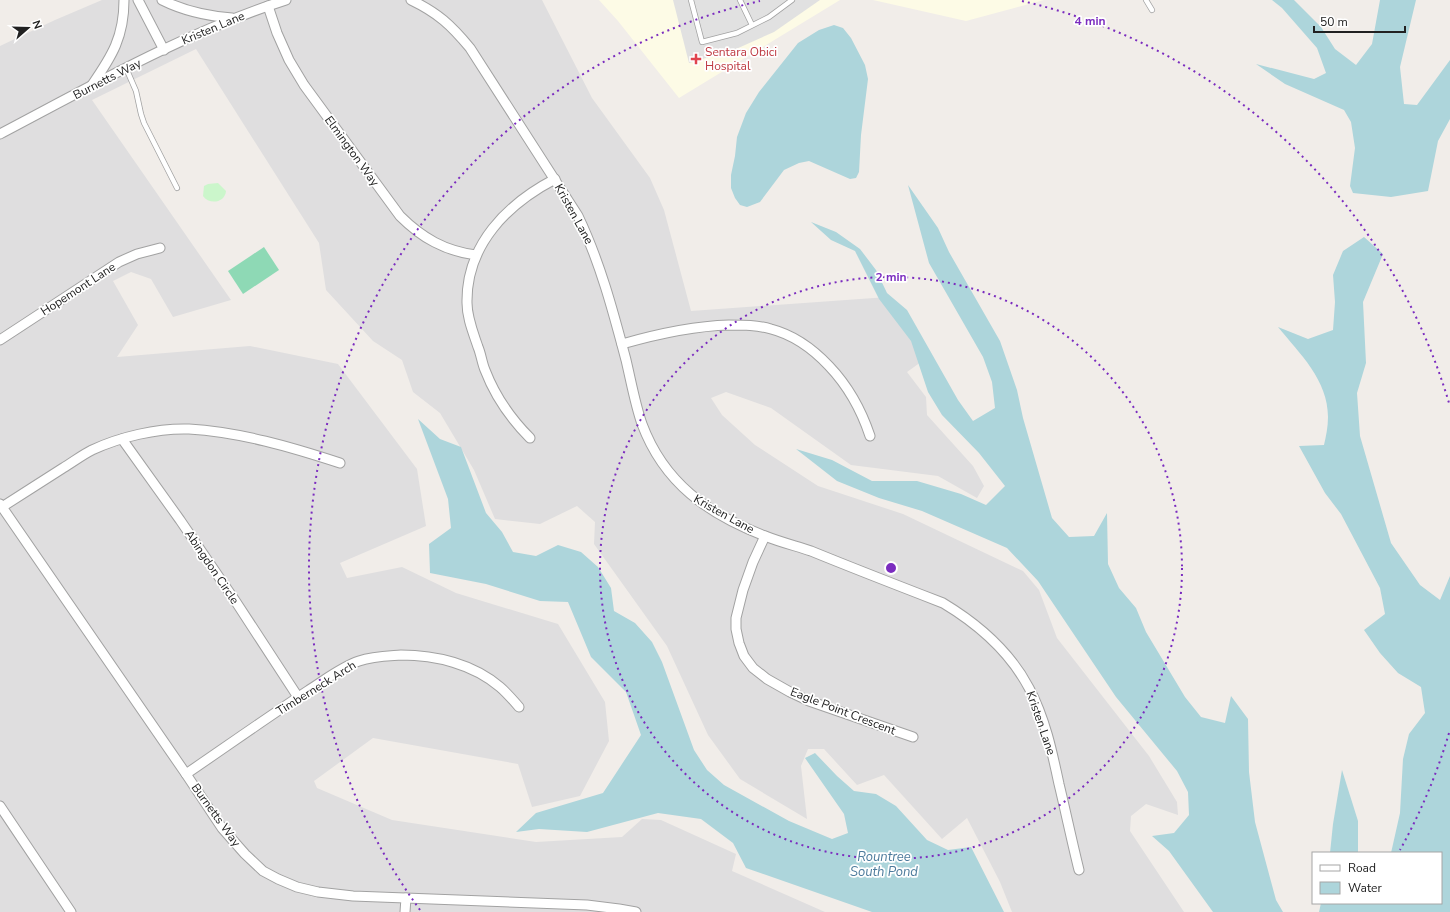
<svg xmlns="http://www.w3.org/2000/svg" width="1450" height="912" viewBox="0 0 1450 912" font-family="'Nunito Sans',sans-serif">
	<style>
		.residential { fill: #dfdedf }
		.education { fill: #fdfbe6 }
		.park { fill: #cbf6cb }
		.pitch { fill: #8ed9b5 }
		.parking { fill: #e1e1e1 }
		.water { fill: #add5db }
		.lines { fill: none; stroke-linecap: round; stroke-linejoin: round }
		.lane-casing { stroke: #a2a2a2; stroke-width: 6 }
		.street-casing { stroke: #a2a2a2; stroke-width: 11 }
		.lane { stroke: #fff; stroke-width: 4.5 }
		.street { stroke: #fff; stroke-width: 9 }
		.ring { fill: none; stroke: #7b2cbf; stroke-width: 2; stroke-dasharray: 2 4 }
		.health-dot { fill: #e0444e; stroke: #fff; stroke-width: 1.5 }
		.labels { text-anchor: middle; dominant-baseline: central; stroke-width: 3.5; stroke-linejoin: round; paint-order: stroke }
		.street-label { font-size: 12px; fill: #212121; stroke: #fff }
		.health-label { font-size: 12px; fill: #be3a42; stroke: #fff; text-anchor: start }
		.water-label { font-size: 13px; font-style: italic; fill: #4d7b9c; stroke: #fff }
		.centre { fill: #7b2cbf; stroke: #fff; stroke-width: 2 }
		.ring-label { font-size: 12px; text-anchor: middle; font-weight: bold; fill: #7b2cbf; stroke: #fff; stroke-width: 3.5; stroke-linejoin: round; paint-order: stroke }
	</style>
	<rect width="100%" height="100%" fill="#f1ede9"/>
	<!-- residential -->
	<path class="residential" d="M102 0H542L592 98 650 178 664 210 691 311 888 297 928 357 907 372 926 397 927 415 973 466 984 486 977 498 938 476 851 465 771 408 726 392 711 398 722 415 755 445 818 486 903 514 1023 571 1039 590 1057 638 1149 756 1177 802 1178 815 1146 804 1131 816 1130 831 1184 912H1012L1000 882 967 818 942 839 884 775 857 785 824 749H808L801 766 807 819 740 779 708 735 667 646 594 544 595 522 577 506 540 524 495 519 474 470 440 413 413 392 402 360 373 341 326 290 319 243 196 49 92 100 231 300 173 317 151 279 131 272 113 281 138 325 117 357 250 346 338 364 417 469 426 526 340 563 347 578 402 567 456 593 558 624 605 702 609 741 580 796 532 807 518 764 373 738 314 781 317 788 392 820 536 842 622 837 642 819 661 820 736 854 732 871 825 912H0V46L55 20Z"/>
	<!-- education -->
	<g class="education">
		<path d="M599 0H840L679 98 618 21Z"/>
		<path d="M873 0H1044L966 21Z"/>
	</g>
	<!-- park -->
	<path class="park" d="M218 183 226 191C225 203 209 205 203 196L204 186 208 184Z"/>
	<!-- pitch -->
	<path class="pitch" d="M264 247 279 270 243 294 228 271Z"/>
	<!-- parking -->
	<path class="parking" d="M673 0H820L774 32 736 49 689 63Z"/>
	<!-- water -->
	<g class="water">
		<path d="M1272 0H1294L1321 27 1335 49 1356 65 1372 44 1380 0H1416L1400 67 1404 104 1417 105 1450 60V119L1438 141 1428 191 1391 197 1353 193 1350 186 1355 148 1351 122 1344 110 1285 84 1256 64 1314 79 1326 73 1317 48 1282 8Z"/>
		<path d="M834 25 843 28 851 38 865 65 868 79 861 135 859 172 856 178 850 179 809 161 799 163 784 170 760 202 747 207 740 205 735 198 731 188V175L735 156 737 137 746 113 759 92 798 43 819 30Z"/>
		<path d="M908 185 938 228 949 252 1000 341 1017 390 1023 418 1052 518 1069 537 1094 536 1107 513 1108 564 1119 588 1136 608 1146 632 1185 697 1201 717 1225 723 1231 696 1248 719 1249 772 1255 822 1276 900 1283 912H1213L1169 851 1152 836 1174 833 1189 815 1188 792 1177 771 1116 697 1038 581 1007 548 922 511 879 498 837 481 796 449 832 460 872 481H917L961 494 986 505 1005 486 979 453 942 415 928 392 911 341 879 299 855 251 831 240 811 222 836 232 860 249 876 270 887 293 907 310 958 400 973 421 995 408 992 382 983 357 929 263Z"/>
		<path d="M1364 237 1383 254 1363 302 1366 363 1357 393 1360 436 1391 543 1420 585 1440 600 1450 576V912H1319L1321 903H1441V853H1391L1400 813 1403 759 1409 734 1425 713 1421 687 1398 673 1380 653 1364 630 1385 614 1380 588 1341 514 1325 493 1299 446 1324 445C1326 436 1328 427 1328 417 1328 380 1300 354 1278 327L1308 339 1333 330 1335 302 1333 275 1343 251Z"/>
		<path d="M418 419 440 439 461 447 486 513 502 532 513 552 536 556 558 545 581 552 598 567 611 588 614 611 635 623 652 642 662 662 694 750 707 770 724 785 789 821 832 839 848 833 844 814 805 758 815 753 837 776 854 791 876 794 896 806 927 840 948 850 971 847 1004 912H872L746 868 733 843 701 819 658 813 587 832 539 829 516 832 536 813 603 793 641 735 626 692 591 657 568 602 540 601 486 584 430 573 429 544 451 528 448 499Z"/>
		<path d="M1342 770 1358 821V853H1330L1333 824Z"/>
	</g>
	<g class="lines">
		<defs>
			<g id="lane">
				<path d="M691 0 702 42 737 33 769 17 792 0"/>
				<path d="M740 0 752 25"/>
				<path d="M1146 0 1152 10"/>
				<path d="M126 68 136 91 141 114 144 123 177 188"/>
			</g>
			<g id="street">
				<path d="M138 0 164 50"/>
				<path d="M162 0C184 11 207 16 232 18"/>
				<path d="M411 0C438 13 451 25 470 48L578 216C600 262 613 311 626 360 631 381 635 404 642 424 664 483 708 514 765 536 780 542 796 546 811 551 855 569 899 586 943 603 978 624 1010 652 1029 688 1045 718 1052 751 1059 784 1066 813 1072 842 1079 870"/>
				<path d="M268 6 277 33 289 60 304 85 400 216C422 238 445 251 476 255"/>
				<path d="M92 85C112 56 124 37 124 0"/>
				<path d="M0 134C93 85 186 32 286 0"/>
				<path d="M0 340 119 262 137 254 160 248"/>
				<path d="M622 344C657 334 692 326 729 325 744 325 757 325 771 329 794 335 813 349 829 366 849 387 861 409 870 436"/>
				<path d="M530 438C510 418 495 396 485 370 482 363 481 354 478 347 473 332 467 318 467 303 466 245 507 204 555 179"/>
				<path d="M122 439 180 520 236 602 298 697"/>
				<path d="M0 504 186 774 222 828 245 854 263 871 278 879 297 887 318 892 353 896 587 905 619 909 636 912"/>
				<path d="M2 507C22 494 43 481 63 468 73 462 82 455 92 450 120 437 157 428 189 429 240 432 291 447 340 463"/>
				<path d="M765 536 753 562 743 590 736 618V629L739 643 744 656 753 668 767 679 790 692 809 701 913 737"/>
				<path d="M186 774C227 746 268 717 309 690 325 680 341 667 359 661 373 656 387 656 401 655 436 655 473 664 500 687 507 693 513 700 519 707"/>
				<path d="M0 806 71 912"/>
				<path d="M405 912 406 898"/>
			</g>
		</defs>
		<!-- lane casing -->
		<use href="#lane" class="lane-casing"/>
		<!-- street casing -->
		<use href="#street" class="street-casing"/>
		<!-- lane -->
		<use href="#lane" class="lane"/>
		<!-- street -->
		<use href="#street" class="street"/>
	</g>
	<!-- distance rings -->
	<g class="ring">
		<circle cx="891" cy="568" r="291"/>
		<path d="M1449 733A582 582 0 0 1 1400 850M420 910A582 582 0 0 1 760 1M1022 1A582 582 0 0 1 1449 403"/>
	</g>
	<!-- markers -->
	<path class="health-dot" d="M694 53h4v4h4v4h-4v4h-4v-4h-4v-4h4z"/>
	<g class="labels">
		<!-- street labels -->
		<g class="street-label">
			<text transform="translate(213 28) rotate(-23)">Kristen Lane</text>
			<text transform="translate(107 79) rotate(-27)">Burnetts Way</text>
			<text transform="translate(352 151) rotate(54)">Elmington Way</text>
			<text transform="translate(574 214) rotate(61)">Kristen Lane</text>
			<text transform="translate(78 289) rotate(-33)">Hopemont Lane</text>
			<text transform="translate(724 514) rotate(29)">Kristen Lane</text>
			<text transform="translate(212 567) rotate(56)">Abingdon Circle</text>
			<text transform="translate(316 688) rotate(-32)">Timberneck Arch</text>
			<text transform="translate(843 711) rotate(21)">Eagle Point Crescent</text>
			<text transform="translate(1041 723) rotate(71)">Kristen Lane</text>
			<text transform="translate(216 815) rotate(54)">Burnetts Way</text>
		</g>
		<!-- health labels -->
		<g class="health-label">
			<text x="705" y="52">Sentara Obici<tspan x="705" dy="14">Hospital</tspan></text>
		</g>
		<!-- water labels -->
		<g class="water-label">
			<text x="884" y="857">Rountree<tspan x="884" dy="15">South Pond</tspan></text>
		</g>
	</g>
	<circle cx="891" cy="568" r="6" class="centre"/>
	<g class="ring-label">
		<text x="1090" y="25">4 min</text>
		<text x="891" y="281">2 min</text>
	</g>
	<!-- legend -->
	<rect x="1312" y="852" width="130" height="52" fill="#ffffff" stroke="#a6a6a6"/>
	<rect x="1320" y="865" width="20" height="6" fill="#ffffff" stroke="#a6a6a6"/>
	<text x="1348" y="872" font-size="12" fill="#212121">Road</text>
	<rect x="1320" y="882" width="20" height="12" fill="#add5db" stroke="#a6a6a6"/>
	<text x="1348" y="892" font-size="12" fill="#212121">Water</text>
	<!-- north arrow -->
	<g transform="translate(28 28) rotate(70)" stroke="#ffffff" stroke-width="3" paint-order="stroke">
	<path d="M0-3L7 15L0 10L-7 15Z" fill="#212121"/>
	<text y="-6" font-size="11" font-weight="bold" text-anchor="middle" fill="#212121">N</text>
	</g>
	<!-- scale -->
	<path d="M1314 26v6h91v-6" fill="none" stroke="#212121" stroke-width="2"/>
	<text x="1320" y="26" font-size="12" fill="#212121" stroke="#ffffff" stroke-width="3" paint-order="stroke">50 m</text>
</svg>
